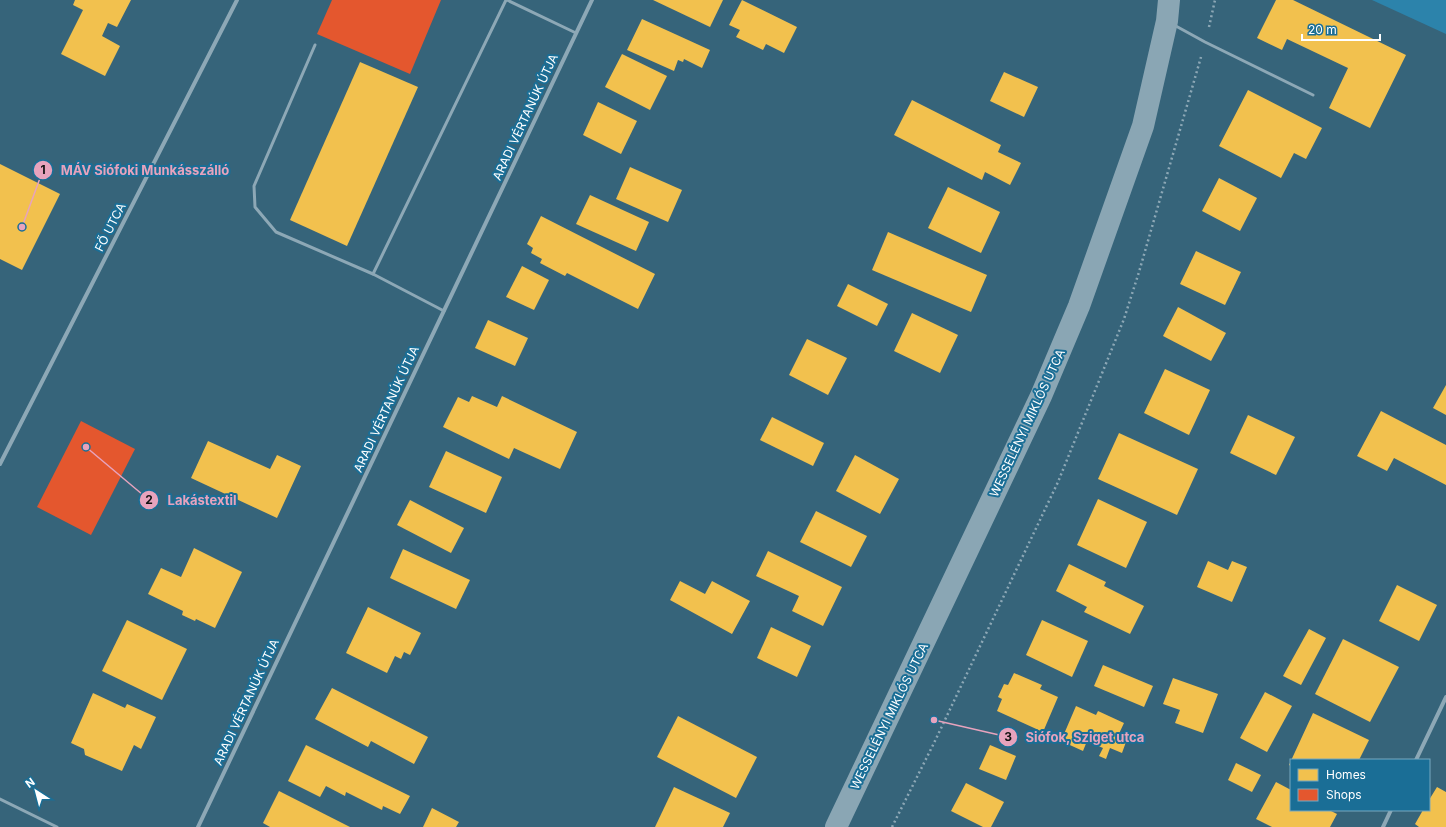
<svg xmlns="http://www.w3.org/2000/svg" width="1446" height="827" viewBox="0 0 1446 827" font-family="Inter,sans-serif">
	<style>
		.green { fill: #2c83ab }
		.homes { fill: #f2c14e }
		.shops { fill: #e4572e }
		.lines { fill: none; stroke-linecap: round; stroke-linejoin: round }
		.path { stroke: #8da8b6; stroke-width: 2.5; stroke-dasharray: 2 3; stroke-linecap: butt }
		.service { stroke: #8da8b6; stroke-width: 3 }
		.minor { stroke: #8da8b6; stroke-width: 4 }
		.primary { stroke: #8aa6b4; stroke-width: 22 }
		.labels { text-anchor: middle; dominant-baseline: central; stroke-width: 4; stroke-linejoin: round; paint-order: stroke }
		.street-label { font-size: 12px; fill: #fff; stroke: #1a6e96 }
		.leader { fill: none; stroke: #e7a3bd; stroke-width: 1.5 }
		.callout-dot { fill: #e7a3bd; stroke: #1a6e96; stroke-width: 1.5 }
		.mark-label { font-size: 12px; text-anchor: middle; font-weight: bold; fill: #111 }
		.callout-label { font-size: 13px; text-anchor: middle; font-weight: bold; fill: #e7a3bd; stroke: #1a6e96; stroke-width: 4; stroke-linejoin: round; paint-order: stroke }
	</style>
	<rect width="100%" height="100%" fill="#36647a"/>
	<!-- green -->
	<path class="green" d="M1372 0H1446V34Z"/>
	<!-- homes -->
	<g class="homes">
		<path d="M75 0H131L117 27 108 23 102 36 120 46 105 76 61 54 83 10 73 5Z"/>
		<path d="M653 0H723L710 27Z"/>
		<path d="M742 0 797 27 784 53 766 44 763 50 736 37 740 30 729 25Z"/>
		<path d="M1276 0H1293L1406 55 1370 128 1329 108 1348 68 1287 39 1282 50 1257 38Z"/>
		<path d="M642 19 710 50 702 68 684 59 683 62 678 60 674 71 627 50Z"/>
		<path d="M622 54 667 76 650 110 605 87Z"/>
		<path d="M360 62 418 87 347 246 290 220Z"/>
		<path d="M1004 72 1038 87 1024 117 990 101Z"/>
		<path d="M1248 90 1322 128 1306 159 1294 153 1281 178 1219 146Z"/>
		<path d="M912 100 1001 145 998 152 1021 163 1010 185 985 172 982 180 894 135Z"/>
		<path d="M598 102 637 121 621 154 583 135Z"/>
		<path d="M0 164 60 194 22 270 0 259Z"/>
		<path d="M630 167 682 190 668 222 616 199Z"/>
		<path d="M1219 178 1257 198 1240 231 1202 211Z"/>
		<path d="M948 187 1000 212 981 253 928 228Z"/>
		<path d="M590 195 649 222 636 251 576 224Z"/>
		<path d="M541 216 655 274 638 309 567 273 565 276 540 263 542 259 531 253 533 248 527 244Z"/>
		<path d="M888 232 987 275 971 312 872 270Z"/>
		<path d="M1196 251 1241 272 1225 305 1180 284Z"/>
		<path d="M522 266 549 280 534 310 506 297Z"/>
		<path d="M848 284 888 304 877 326 837 306Z"/>
		<path d="M1178 307 1226 333 1211 361 1163 336Z"/>
		<path d="M912 313 958 335 940 373 894 351Z"/>
		<path d="M488 320 528 338 515 366 475 348Z"/>
		<path d="M807 339 847 358 828 395 789 375Z"/>
		<path d="M1165 369 1210 390 1189 435 1144 413Z"/>
		<path d="M1446 385V415L1433 408Z"/>
		<path d="M472 396 497 407 502 396 577 432 560 469 514 448 509 459 443 427 458 397 469 402Z"/>
		<path d="M1381 411 1446 445V485L1394 458 1387 471 1357 456Z"/>
		<path d="M1248 415 1295 437 1276 475 1230 453Z"/>
		<path d="M772 417 824 443 813 466 760 440Z"/>
		<path d="M1119 433 1198 469 1177 515 1098 479Z"/>
		<path d="M208 441 270 469 277 455 301 466 277 518 191 478Z"/>
		<path d="M446 451 502 477 486 513 429 487Z"/>
		<path d="M855 455 899 479 880 514 836 491Z"/>
		<path d="M1098 499 1147 522 1126 568 1077 545Z"/>
		<path d="M410 500 464 528 451 553 397 525Z"/>
		<path d="M816 511 867 536 851 567 800 542Z"/>
		<path d="M194 548 242 572 215 628 196 619 195 621 182 615 183 611 148 594 161 568 181 577Z"/>
		<path d="M403 549 470 580 456 609 390 578Z"/>
		<path d="M768 551 842 587 823 626 792 611 799 596 756 576Z"/>
		<path d="M1208 561 1228 570 1232 561 1247 567 1232 602 1197 587Z"/>
		<path d="M1069 564 1106 582 1104 586 1144 606 1130 634 1084 612 1087 607 1056 591Z"/>
		<path d="M680 581 705 594 712 581 750 601 732 634 670 600Z"/>
		<path d="M1397 585 1437 605 1419 641 1379 621Z"/>
		<path d="M368 607 421 633 410 655 404 652 401 659 395 656 387 673 346 653Z"/>
		<path d="M127 620 187 649 162 700 102 671Z"/>
		<path d="M1042 620 1088 641 1072 677 1026 655Z"/>
		<path d="M771 627 811 646 797 677 757 658Z"/>
		<path d="M1309 629 1326 638 1301 685 1283 676Z"/>
		<path d="M1343 639 1399 667 1370 722 1315 694Z"/>
		<path d="M1103 665 1153 686 1144 707 1094 686Z"/>
		<path d="M1014 673 1042 685 1040 689 1058 697 1043 732 997 711 1002 699 998 697 1004 684 1008 685Z"/>
		<path d="M1173 678 1218 694 1203 733 1175 723 1180 710 1163 704Z"/>
		<path d="M332 688 428 737 414 764 371 741 368 747 315 719Z"/>
		<path d="M1265 692 1292 706 1267 752 1240 738Z"/>
		<path d="M93 693 125 708 127 704 156 717 141 749 134 745 122 771 85 755 84 749 71 743Z"/>
		<path d="M1076 706 1096 715 1098 711 1124 723 1117 738 1126 742 1122 753 1110 748 1106 759 1099 756 1103 748 1087 741 1083 751 1061 741Z"/>
		<path d="M1313 713 1369 740 1359 760H1291V766L1289 765Z"/>
		<path d="M678 716 757 757 736 798 657 757Z"/>
		<path d="M306 745 410 796 400 814 383 806 382 810 346 792 345 796 326 786 320 797 288 781Z"/>
		<path d="M990 745 1016 756 1006 780 979 769Z"/>
		<path d="M1236 763 1261 775 1252 792 1228 780Z"/>
		<path d="M1276 782 1291 790V810H1329L1337 814 1330 827H1272L1256 819Z"/>
		<path d="M966 783 1004 802 991 827H983L951 811Z"/>
		<path d="M674 787 730 813 723 827H655Z"/>
		<path d="M1437 787 1446 792V827H1419L1415 824 1423 810H1429V800Z"/>
		<path d="M279 791 350 827H270L263 823Z"/>
		<path d="M432 808 459 822 456 827H423Z"/>
	</g>
	<!-- shops -->
	<g class="shops">
		<path d="M332 0H441L410 74 317 34Z"/>
		<path d="M81 421 135 449 91 535 37 507Z"/>
	</g>
	<g class="lines">
		<!-- path -->
		<g class="path">
			<path d="M1209 27 1215 0"/>
			<path d="M892 827 934 743 1058 482 1124 319 1139 272 1201 57"/>
		</g>
		<!-- service -->
		<g class="service">
			<path d="M507 0 576 33"/>
			<path d="M1174 25 1205 42 1313 95"/>
			<path d="M315 45 254 186 255 207 276 232 373 274 506 0"/>
			<path d="M373 274 444 311"/>
			<path d="M0 799 57 827"/>
		</g>
		<!-- minor -->
		<g class="minor">
			<path d="M0 464 237 0"/>
			<path d="M1416 760 1446 697"/>
			<path d="M198 827 592 0"/>
			<path d="M1383 827 1391 810"/>
		</g>
		<!-- primary -->
		<path class="primary" d="M836 827 1041 396 1079 306 1143 126 1167 21 1169 0"/>
	</g>
	<g class="labels">
		<!-- street labels -->
		<g class="street-label">
			<text transform="translate(525 117) rotate(-65)">ARADI VÉRTANÚK ÚTJA</text>
			<text transform="translate(110 227) rotate(-63)">FŐ UTCA</text>
			<text transform="translate(386 409) rotate(-65)">ARADI VÉRTANÚK ÚTJA</text>
			<text transform="translate(1027 423) rotate(-65)">WESSELÉNYI MIKLÓS UTCA</text>
			<text transform="translate(246 702) rotate(-65)">ARADI VÉRTANÚK ÚTJA</text>
			<text transform="translate(889 716) rotate(-64)">WESSELÉNYI MIKLÓS UTCA</text>
		</g>
	</g>
	<!-- callouts -->
	<path class="leader" d="M22 227L43 170M86 447L149 500M934 720L1008 737"/>
	<g class="callout-dot">
		<circle cx="22" cy="227" r="4"/>
		<circle cx="86" cy="447" r="4"/>
		<circle cx="934" cy="720" r="4"/>
		<circle cx="43" cy="170" r="10"/>
		<circle cx="149" cy="500" r="10"/>
		<circle cx="1008" cy="737" r="10"/>
	</g>
	<g class="mark-label">
		<text x="43" y="174">1</text>
		<text x="149" y="504">2</text>
		<text x="1008" y="741">3</text>
	</g>
	<g class="callout-label">
		<text x="145" y="175">MÁV Siófoki Munkásszálló</text>
		<text x="202" y="505">Lakástextil</text>
		<text x="1085" y="742">Siófok, Sziget utca</text>
	</g>
	<!-- legend -->
	<rect x="1290" y="759" width="140" height="52" fill="#1a6e96" stroke="#76a8c0"/>
	<rect x="1298" y="769" width="20" height="12" fill="#f2c14e" stroke="#76a8c0"/>
	<text x="1326" y="779" font-size="12" fill="#ffffff">Homes</text>
	<rect x="1298" y="789" width="20" height="12" fill="#e4572e" stroke="#76a8c0"/>
	<text x="1326" y="799" font-size="12" fill="#ffffff">Shops</text>
	<!-- north arrow -->
	<g transform="translate(36 791) rotate(324)" stroke="#1a6e96" stroke-width="3" paint-order="stroke">
	<path d="M0-3L7 15L0 10L-7 15Z" fill="#ffffff"/>
	<text y="-6" font-size="11" font-weight="bold" text-anchor="middle" fill="#ffffff">N</text>
	</g>
	<!-- scale -->
	<path d="M1302 34v6h78v-6" fill="none" stroke="#ffffff" stroke-width="2"/>
	<text x="1308" y="34" font-size="12" fill="#ffffff" stroke="#1a6e96" stroke-width="3" paint-order="stroke">20 m</text>
</svg>
